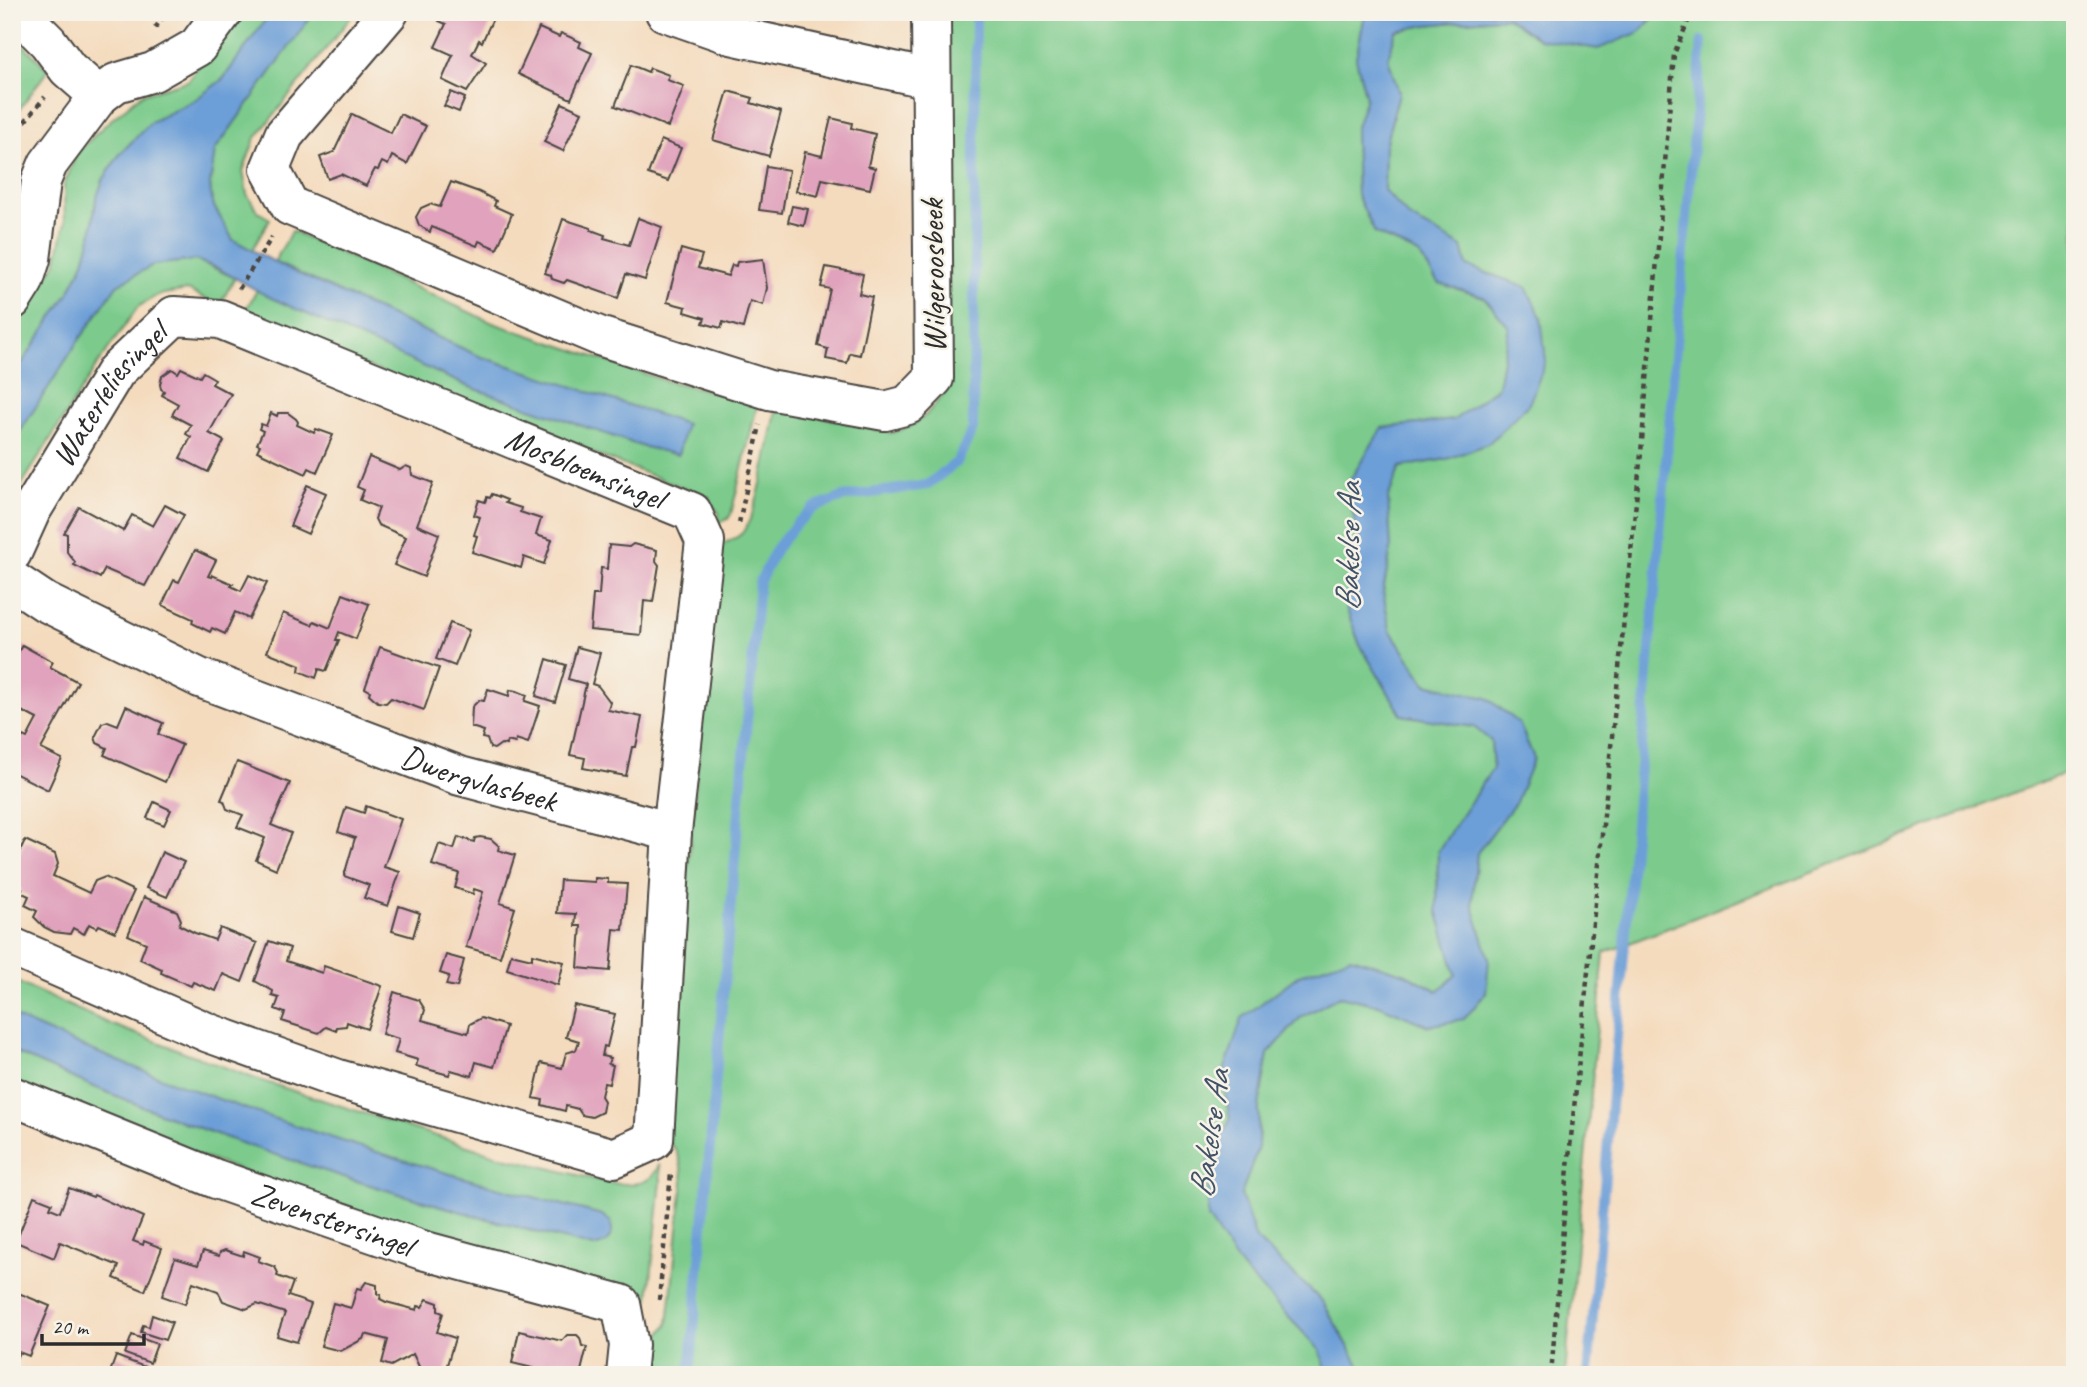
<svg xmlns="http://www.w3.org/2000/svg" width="2087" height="1387" viewBox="0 0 2087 1387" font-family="Caveat,sans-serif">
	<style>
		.green { fill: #7bcb8c; stroke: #537b5c; stroke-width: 2 }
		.water { fill: #6c9ed7; stroke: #4c6481; stroke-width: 2 }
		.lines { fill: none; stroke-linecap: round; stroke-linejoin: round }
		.stream { stroke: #6c9ed7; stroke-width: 10 }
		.building { fill: #e0a2bc }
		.minor-casing { stroke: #494541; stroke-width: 42 }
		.path { stroke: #494541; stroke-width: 4.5; stroke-dasharray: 5 5; stroke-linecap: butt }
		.minor { stroke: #fff; stroke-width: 38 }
		.labels { text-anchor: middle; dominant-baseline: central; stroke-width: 5; stroke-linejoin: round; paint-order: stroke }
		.street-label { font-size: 33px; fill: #2b2b2b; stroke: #f7f3e8 }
		.water-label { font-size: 35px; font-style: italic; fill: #425367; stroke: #f7f3e8 }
	</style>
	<rect width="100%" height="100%" fill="#f7f3e8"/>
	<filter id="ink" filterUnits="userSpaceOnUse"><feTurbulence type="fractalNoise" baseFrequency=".0143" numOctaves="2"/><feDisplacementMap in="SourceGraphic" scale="14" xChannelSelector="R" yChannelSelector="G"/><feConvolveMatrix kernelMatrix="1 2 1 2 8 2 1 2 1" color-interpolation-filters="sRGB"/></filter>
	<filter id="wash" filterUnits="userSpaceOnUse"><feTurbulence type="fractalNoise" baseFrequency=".00686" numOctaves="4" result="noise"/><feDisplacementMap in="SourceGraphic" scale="28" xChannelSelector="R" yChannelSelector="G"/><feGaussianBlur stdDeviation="1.57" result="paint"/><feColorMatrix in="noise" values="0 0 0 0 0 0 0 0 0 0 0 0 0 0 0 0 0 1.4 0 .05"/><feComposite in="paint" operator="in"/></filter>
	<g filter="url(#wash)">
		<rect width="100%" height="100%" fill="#f4dbbe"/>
		<!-- green -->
		<g class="green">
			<path d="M238 12H271L223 79 195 100 151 122 120 154 103 180 96 200 91 237 84 262 70 291 12 378V327L56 263 65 223 64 185 77 153 106 124 142 94 188 81Z"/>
			<path d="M314 12H355L255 139 243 171 247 194 258 212 270 219 252 250 233 240 212 203 210 184 215 150Z"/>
			<path d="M944 12H1370L1364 19 1356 58 1366 98 1355 130 1357 195 1375 233 1419 254 1438 283 1484 297 1509 327 1498 387 1454 420 1382 428 1348 485 1359 542 1345 605 1360 645 1402 715 1474 727 1491 740 1493 768 1438 851 1437 910 1457 975 1438 991 1406 974 1351 957 1222 1077 1230 1120 1209 1159 1241 1267 1320 1350 1328 1375H643L645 1345 654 1342 668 1324 683 1182C681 1162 680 1150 664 1138L717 546C724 543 735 540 741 534 758 519 771 433 777 407L892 433 911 426 925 416 948 389Z"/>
			<path d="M1658 12H2075V769L1604 953 1565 1375H1365L1322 1301 1256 1239 1241 1195 1258 1147 1259 1106 1268 1054 1301 1017 1340 996 1379 1005 1428 1026 1489 959 1472 903 1477 853 1516 802 1487 698 1426 684 1390 630 1383 592 1391 549 1388 498 1400 467 1447 459 1488 444 1526 287 1467 266 1462 247 1409 217 1384 190 1385 146 1399 93 1388 58 1396 31 1426 25 1507 17 1539 39Z"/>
			<path d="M12 33 48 70 12 119Z"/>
			<path d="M292 231 493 323 663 380 758 402 731 514 728 519 719 523V513L709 500 697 493 241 318 257 290 467 386 641 446 678 454 685 424 479 356 274 262Z"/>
			<path d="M196 260 235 278 219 306 188 290 158 295 138 307 97 365 12 500V444L73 349 117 285 153 265Z"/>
			<path d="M12 980 110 1024 256 1079 496 1155 610 1183C630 1185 652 1187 659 1164L661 1181 647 1317 645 1320 642 1305 633 1296 469 1251 12 1090V1051C199 1137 396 1197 594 1247L606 1243 602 1215C400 1164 202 1102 12 1016Z"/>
		</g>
		<!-- water -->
		<g class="water">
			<path d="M271 12H314L215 150 210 184 212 203 233 240 284 267 479 356 686 424 678 455 641 446 467 386 269 297 217 268 196 260 153 265 117 285 73 349 12 444V378L70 291 84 262 91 237 96 200 103 180 120 154 151 122 195 100 223 79Z"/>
			<path d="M1370 12H1658L1640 32 1598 49 1539 39 1507 17 1426 25 1396 31 1388 58 1399 93 1385 146 1384 190 1409 217 1462 247 1467 266 1526 287 1541 317 1546 361 1529 404 1488 444 1447 459 1400 467 1388 498 1391 549 1383 592 1390 630 1426 684 1487 698 1519 723 1534 758 1516 802 1477 853 1472 903 1489 959 1486 993 1464 1019 1428 1026 1379 1005 1340 996 1301 1017 1268 1054 1259 1106 1258 1147 1241 1195 1256 1239 1322 1301 1365 1375H1328L1320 1350 1241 1267 1208 1218 1209 1159 1230 1120 1222 1077 1242 1018 1299 975 1351 957 1406 974 1438 991 1456 975 1437 910 1438 851 1493 768 1491 741 1474 727 1402 715 1360 645 1345 605 1359 542 1347 485 1382 428 1454 420 1498 387 1509 327 1484 297 1438 283 1419 254 1375 233 1357 195 1355 130 1366 98 1356 58 1364 19Z"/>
			<path d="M12 1016C202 1101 400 1164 602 1215L611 1222 612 1233 606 1243 594 1247C396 1197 199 1137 12 1051Z"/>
		</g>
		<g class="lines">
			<!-- stream -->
			<g class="stream">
				<path d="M690 1375 759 583 776 549 796 524 814 508 843 497 927 485 957 462 973 429 976 12"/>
				<path d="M1588 1375 1702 41"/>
			</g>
		</g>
		<g id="blocks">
			<!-- building -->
			<g class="building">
				<path d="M443 12H496L482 42 479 40 472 54 486 63 467 92 442 80 453 55 435 47 446 24 439 21Z"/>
				<rect x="844" y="12" width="23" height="5"/>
				<path d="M539 28 559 37 561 33 581 42 579 47 592 53 571 99 518 74Z"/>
				<path d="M631 65 648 72 650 68 669 75 667 80 684 86 668 127 615 106Z"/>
				<path d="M728 91 753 98 751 103 781 112 769 156 713 140Z"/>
				<path d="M451 92 465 98 459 112 444 106Z"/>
				<path d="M562 103 582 112 563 151 544 142Z"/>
				<path d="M352 114 391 133 400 114 426 126 407 164 392 156 388 165 382 162 378 170 375 169 366 186 341 174 328 179 320 157 334 152Z"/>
				<path d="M831 118 852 123 851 128 875 134 868 166 875 168 870 189 822 179 818 196 796 191 805 152 822 156Z"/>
				<path d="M661 140 681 148 668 181 648 174Z"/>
				<path d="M766 166 789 170 782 213 759 210Z"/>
				<path d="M451 182 479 192 496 201 494 206 512 214 497 249 479 241 477 246 432 227 430 232 419 225 416 217 421 208 430 204 440 207Z"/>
				<path d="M792 206 808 209 804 226 788 222Z"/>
				<path d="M638 218 662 227 645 280 626 274 618 298 567 280 564 283 552 279 551 275 545 273 563 219 591 228V230L605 235 604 238 629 245Z"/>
				<path d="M681 249 702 255 698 268 728 276 732 265 736 266 737 262 763 259 767 288 763 305 750 301 743 328 723 322 721 328 703 323 705 318 685 312 686 307 667 302Z"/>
				<path d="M826 267 863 274 859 294 872 297 860 355 850 353 847 363 826 359 828 349 818 346 830 289 821 287Z"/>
				<path d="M181 368 200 377 203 372 215 379 212 384 231 394 209 433 224 441 208 472 180 458 191 437 186 434 191 425 172 415 178 404 162 395 164 391 161 389 160 384 162 376 172 369 178 373Z"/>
				<path d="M271 413 277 416 278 413H288L296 419 298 422 297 425 314 433 316 429 333 435 317 472 309 468 306 474 257 451 260 445 257 444 263 431 259 429 261 424 266 426Z"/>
				<path d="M369 457 400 470 406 466 411 468 412 475 433 483 417 525 439 534 424 577 394 565 406 537 378 525 375 519 379 508 360 500 364 490 357 487Z"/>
				<path d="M307 485 326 493 308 534 290 526Z"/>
				<path d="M492 494 507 500 505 503 521 508 520 512 541 519 536 535 552 540 544 564 524 557 521 568 472 552 477 536 474 535 480 517 474 515 479 500 485 502 487 497 490 498Z"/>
				<path d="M165 505 184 515 145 586 105 569 100 578 74 565 75 562 67 552V534L64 533 79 507 123 531 132 515 153 526Z"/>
				<path d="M633 544 657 550 656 561 659 565 653 602 644 601 641 635 590 630 593 595H599L601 568 607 569 609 545 629 547Z"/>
				<path d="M195 550 216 560 208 576 212 577V575L233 584 231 586 241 591 249 575 267 583 249 619 235 612 225 634 212 628 210 632 192 623 193 619 162 605 174 580 179 582Z"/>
				<path d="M343 594 369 604 356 639 339 632 336 640H339L326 671 319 669 316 678 299 671 300 665 267 652 283 613 312 625 314 621 330 628Z"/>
				<path d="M450 623 469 630 455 666 436 659Z"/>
				<path d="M22 645 53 662 50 667 78 682 41 749 62 759 48 790 12 772V758L23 736 27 738 37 719 12 706V647L19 651Z"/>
				<path d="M380 647 439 668 424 710 391 698 386 703 378 702 369 694 370 691 365 688Z"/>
				<path d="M577 647 600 653 592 684 598 686 610 702 608 710 642 717 636 747H632L626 776 583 768 585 758 570 755 586 684 568 679Z"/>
				<path d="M547 659 566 665 555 702 536 696Z"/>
				<path d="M488 689 509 696 510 690 517 691 527 695 525 701 540 706 528 743 516 739 515 743 507 741 506 745 501 744 494 749 490 748 487 739 482 738 484 731 471 727 472 707 479 700 484 701Z"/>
				<path d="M126 706 163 723 158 734 182 745 165 782 104 755 107 748 97 743 95 737 102 723 108 721 118 725Z"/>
				<path d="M237 762 290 783 271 825 291 833 276 869 256 860 265 838 237 827 243 815 227 809 224 801 221 800Z"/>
				<path d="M154 802 171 810 164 825 147 818Z"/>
				<path d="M366 806 401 819 384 867 400 872 388 906 364 898 369 885 344 876 355 838 338 832 346 807 364 813Z"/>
				<path d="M458 837 474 842 475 838 480 837 491 839 499 846 498 850 515 855 500 903 515 908 500 957 466 947 483 892 474 889 473 894 455 888 459 873 432 865 439 844 454 849Z"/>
				<path d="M25 840 55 854 58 864 53 876 89 893 95 881 105 877 134 891 115 932 99 925 97 928 89 924 84 934 73 928 70 934 54 932 44 927 34 917 37 911 25 905 29 896 20 892 22 889 12 884V868Z"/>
				<path d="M162 852 184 862 167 897 146 888Z"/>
				<path d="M595 878 608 879V883L627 884 623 930 614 929 610 971 578 968 581 926H575L576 914 557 913 560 880 595 882Z"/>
				<path d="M144 897 177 911 181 920 179 925 195 933 215 940 220 928 257 943 242 982 223 974 216 991 193 982 191 986 161 973 162 969 140 959 146 943 128 935Z"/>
				<path d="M399 906 420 913 413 937 392 931Z"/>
				<path d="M269 941 290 948 286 961 322 973 324 966 382 986 367 1029 347 1022 346 1026 337 1027 336 1031 326 1027 319 1033 282 1021 285 1013 275 1009 279 998 272 996 273 991 255 981Z"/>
				<path d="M511 954 532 959V954L564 962 558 985 507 969Z"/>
				<path d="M446 955 464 960 457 987 446 985 449 976 440 973Z"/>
				<path d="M394 992 419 1000 425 1010 422 1020 468 1033 470 1024 481 1018 506 1026 494 1067 476 1062 472 1076 451 1070 449 1075 416 1066 418 1060 395 1053 399 1039 382 1034Z"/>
				<path d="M574 1005 615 1014 607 1047 604 1046 602 1056 610 1058 608 1064 613 1065 609 1084 604 1083 601 1096 604 1101 602 1112 592 1117 582 1115 578 1109 566 1106 565 1111 542 1105 543 1100 533 1098 541 1063 562 1068 566 1053 576 1050 579 1041 566 1037Z"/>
				<path d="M69 1188 93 1197 94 1195 143 1217 133 1241 143 1245 144 1241 162 1248 145 1291 114 1278 119 1266 60 1242 54 1258 16 1242 34 1196 52 1203 50 1208 60 1212Z"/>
				<path d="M225 1250 243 1256 244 1251 260 1257 258 1261 275 1267 278 1273 277 1276 293 1282 288 1296 311 1304 297 1342 277 1336 285 1313 257 1304 246 1309 223 1301 218 1291 193 1282 185 1304 162 1296 175 1258 198 1265 203 1251 219 1256 220 1252Z"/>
				<path d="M366 1282 377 1285V1294L381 1295 380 1299 386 1302 417 1310 418 1306 422 1307 427 1299 438 1303V1311L443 1313 437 1332 455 1338 444 1375H423L413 1354 391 1366 382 1363 388 1340 365 1334 363 1339 341 1351 321 1346 333 1303 351 1308 357 1288 361 1289Z"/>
				<path d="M16 1292 50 1306 29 1356 19 1352 12 1367V1302Z"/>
				<path d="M152 1315 172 1322 165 1340 141 1332 143 1325 149 1327Z"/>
				<path d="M519 1331 562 1341 567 1335H577L580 1338 582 1346 587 1347 580 1375H540L541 1370 512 1363Z"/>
				<path d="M132 1335 157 1344 150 1363 125 1354Z"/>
				<path d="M116 1356 145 1367 142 1375H109Z"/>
			</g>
		</g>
	</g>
	<g filter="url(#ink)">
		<use href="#blocks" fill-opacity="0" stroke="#494541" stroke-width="2"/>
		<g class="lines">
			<defs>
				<g id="minor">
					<path d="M18 12 48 42 68 69 99 96"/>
					<path d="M389 12 284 135 270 169 290 206 599 336 769 390 885 411 908 405 934 378 931 12"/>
					<path d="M665 12 731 35 930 79"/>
					<path d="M12 300 24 281 31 259 41 181 48 164 99 96 116 83 153 72 197 47 223 12"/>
					<path id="s1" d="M12 553 31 511 116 371 174 316 220 319 692 512 705 541 672 832"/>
					<path id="s2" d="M12 580 45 602 200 678 460 776 672 832 654 1140 614 1158 338 1079 209 1033 12 947"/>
					<path id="s3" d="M12 1096 216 1179 422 1250 621 1304 629 1345 626 1375"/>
				</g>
			</defs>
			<!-- minor casing -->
			<use href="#minor" class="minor-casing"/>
			<!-- path -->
			<g class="path">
				<path d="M155 28 167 12"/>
				<path d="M12 137 45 97"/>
				<path d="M239 289 272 237"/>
				<path d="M739 523 760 425"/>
				<path d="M659 1300 671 1173"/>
				<path d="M1551 1375 1568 1167 1641 453 1674 54 1692 12"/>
			</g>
			<!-- minor -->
			<use href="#minor" class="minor"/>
		</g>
	</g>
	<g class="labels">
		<!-- street labels -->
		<g class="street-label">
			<text transform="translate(933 276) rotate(-91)">Wilgeroosbeek</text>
			<text stroke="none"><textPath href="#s1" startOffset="187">Waterleliesingel</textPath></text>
			<text stroke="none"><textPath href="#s1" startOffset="730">Mosbloemsingel</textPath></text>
			<text stroke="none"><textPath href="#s2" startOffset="509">Dwergvlasbeek</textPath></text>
			<text stroke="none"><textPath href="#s3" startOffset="343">Zevenstersingel</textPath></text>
		</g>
		<!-- water labels -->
		<g class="water-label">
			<text transform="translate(1348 547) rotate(-89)">Bakelse Aa</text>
			<text transform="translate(1209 1134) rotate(-82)">Bakelse Aa</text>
		</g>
	</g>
	<!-- margin -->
	<rect width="2087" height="1387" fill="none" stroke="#f7f3e8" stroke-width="42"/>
	<!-- scale -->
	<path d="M42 1334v10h102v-10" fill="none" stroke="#2b2b2b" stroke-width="3.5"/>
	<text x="52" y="1334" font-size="21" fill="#2b2b2b" stroke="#f7f3e8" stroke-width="5" paint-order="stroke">20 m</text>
</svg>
